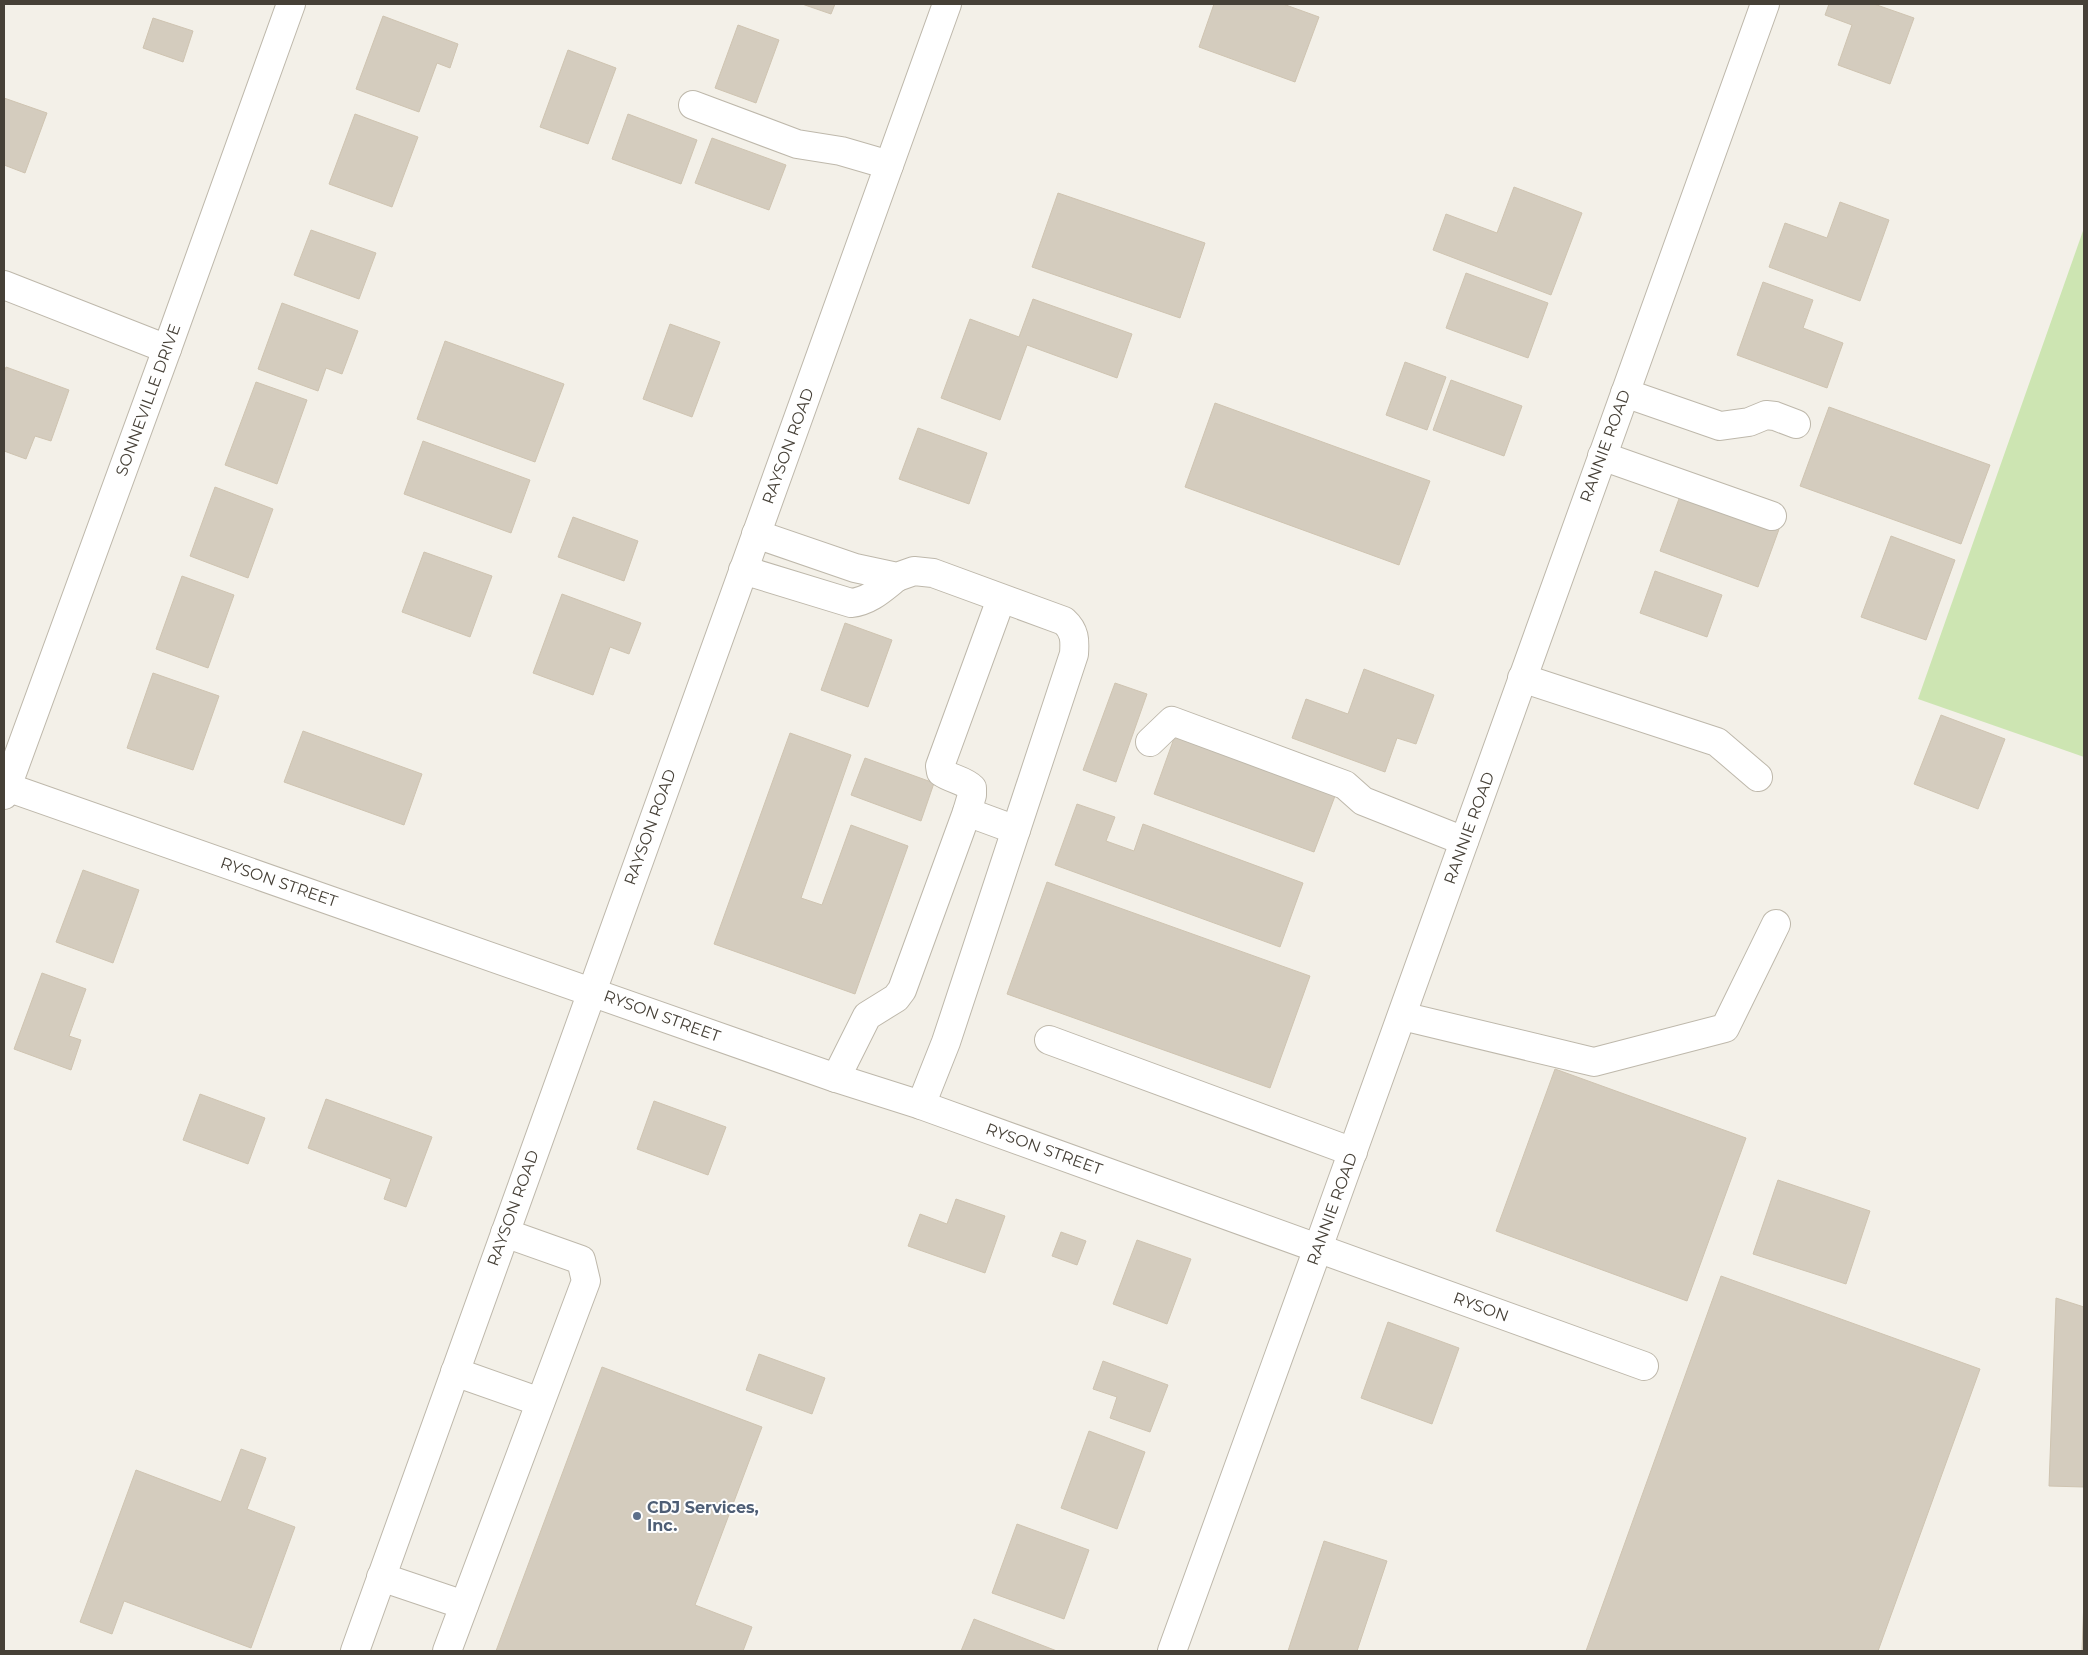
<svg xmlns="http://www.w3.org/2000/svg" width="2088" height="1655" viewBox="0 0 2088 1655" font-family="Montserrat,sans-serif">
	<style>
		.green { fill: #cde5b2 }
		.building { fill: #d4ccbe; stroke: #cfc4b1 }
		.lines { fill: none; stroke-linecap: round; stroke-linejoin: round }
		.minor-casing { stroke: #beb8ab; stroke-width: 30 }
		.minor { stroke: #fff; stroke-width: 28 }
		.service-dot { fill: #5c6f8a; stroke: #fff; stroke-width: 2 }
		.labels { text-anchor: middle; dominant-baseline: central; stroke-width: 4; stroke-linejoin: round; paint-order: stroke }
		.street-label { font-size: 16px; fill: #464037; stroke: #fff }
		.service-label { font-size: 16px; font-weight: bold; fill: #4e5e75; stroke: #fff; text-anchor: start }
	</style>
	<rect width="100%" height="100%" fill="#f3f0e8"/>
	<!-- green -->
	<path class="green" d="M2084 228V757L1918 699Z"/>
	<!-- building -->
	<g class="building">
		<path d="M802 4H835L831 14Z"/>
		<path d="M1214 4H1283L1319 17 1295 82 1199 47Z"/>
		<path d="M1829 4H1874L1914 18 1890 84 1838 65 1852 25 1825 15Z"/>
		<path d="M383 16 458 44 450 68 437 63 419 112 356 89Z"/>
		<path d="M153 18 193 31 183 62 143 48Z"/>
		<path d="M738 25 779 40 756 103 715 88Z"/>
		<path d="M568 50 616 68 588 144 540 127Z"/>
		<path d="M4 98 47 113 25 173 4 165Z"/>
		<path d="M355 114 418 137 392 207 329 184Z"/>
		<path d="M628 114 697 140 681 184 612 159Z"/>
		<path d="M712 138 786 165 769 210 695 183Z"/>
		<path d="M1514 187 1582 213 1551 295 1433 250 1446 214 1497 233Z"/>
		<path d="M1058 193 1205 243 1180 318 1032 267Z"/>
		<path d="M1840 202 1889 220 1860 301 1769 267 1785 223 1827 238Z"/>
		<path d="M311 230 376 253 359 299 294 275Z"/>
		<path d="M1466 273 1548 303 1528 358 1446 328Z"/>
		<path d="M1763 282 1813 300 1803 328 1843 343 1827 388 1737 355Z"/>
		<path d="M1033 299 1132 334 1117 378 1027 345 1000 420 941 398 970 319 1019 337Z"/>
		<path d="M282 303 358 331 342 374 326 368 318 391 258 369Z"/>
		<path d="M670 324 720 342 692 417 643 399Z"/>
		<path d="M445 341 564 384 535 462 417 419Z"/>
		<path d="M1405 362 1446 377 1427 430 1386 415Z"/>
		<path d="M6 367 69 390 51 441 35 436 26 459 4 451V373Z"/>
		<path d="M1451 380 1522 406 1504 456 1433 430Z"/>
		<path d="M256 382 307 400 277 484 225 465Z"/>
		<path d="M1215 403 1430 481 1399 565 1185 487Z"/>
		<path d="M1829 407 1990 465 1961 544 1800 486Z"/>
		<path d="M918 428 987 453 969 504 899 479Z"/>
		<path d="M423 441 530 480 511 533 404 494Z"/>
		<path d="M1684 485 1782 521 1758 587 1660 551Z"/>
		<path d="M215 487 273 509 248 578 190 556Z"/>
		<path d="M573 517 638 541 624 581 558 557Z"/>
		<path d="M1891 536 1955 560 1926 640 1861 617Z"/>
		<path d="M424 552 492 576 470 637 402 612Z"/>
		<path d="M1655 571 1722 595 1707 637 1640 613Z"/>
		<path d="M182 576 234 595 208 668 156 649Z"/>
		<path d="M562 594 641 623 629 654 610 647 593 695 533 673Z"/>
		<path d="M845 623 892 640 868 707 821 690Z"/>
		<path d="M1364 669 1434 695 1416 744 1397 738 1385 772 1292 738 1306 699 1348 714Z"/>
		<path d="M153 673 219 696 193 770 127 748Z"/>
		<path d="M1115 683 1147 694 1116 782 1083 770Z"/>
		<path d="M1941 715 2005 739 1978 809 1914 784Z"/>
		<path d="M1177 730 1338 788 1314 852 1154 794Z"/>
		<path d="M303 731 422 774 404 825 284 782Z"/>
		<path d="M790 733 851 755 801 898 822 905 851 825 908 846 855 994 714 944Z"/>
		<path d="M865 758 934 783 921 821 851 795Z"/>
		<path d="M1077 804 1115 817 1106 841 1134 851 1143 824 1303 883 1280 947 1055 865Z"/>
		<path d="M83 870 139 890 113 963 56 942Z"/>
		<path d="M1047 882 1310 976 1270 1088 1007 994Z"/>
		<path d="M42 973 86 989 69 1036 81 1040 71 1070 14 1049Z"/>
		<path d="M1555 1069 1746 1138 1687 1301 1496 1231Z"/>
		<path d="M200 1094 265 1118 248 1164 183 1140Z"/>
		<path d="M326 1099 432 1137 406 1207 384 1199 391 1179 308 1148Z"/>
		<path d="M654 1101 726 1127 708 1175 637 1149Z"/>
		<path d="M1778 1180 1870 1211 1846 1284 1753 1254Z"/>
		<path d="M956 1199 1005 1216 985 1273 908 1246 920 1214 947 1224Z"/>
		<path d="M1061 1232 1086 1241 1077 1265 1052 1256Z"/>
		<path d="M1137 1240 1191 1259 1167 1324 1113 1304Z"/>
		<path d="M1721 1276 1980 1369 1878 1651H1586Z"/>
		<path d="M2056 1298 2084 1307V1487L2049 1486Z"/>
		<path d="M1388 1322 1459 1348 1432 1424 1361 1398Z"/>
		<path d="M759 1354 825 1378 812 1414 746 1390Z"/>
		<path d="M1103 1361 1168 1385 1150 1432 1110 1418 1117 1397 1093 1389Z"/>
		<path d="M602 1367 762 1427 695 1605 752 1627 743 1651H496Z"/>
		<path d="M1089 1431 1145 1452 1117 1529 1061 1508Z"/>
		<path d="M241 1449 266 1458 247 1509 295 1527 251 1648 124 1601 112 1634 80 1622 136 1470 221 1502Z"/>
		<path d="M1017 1524 1089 1550 1064 1619 992 1593Z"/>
		<path d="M1324 1541 1387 1561 1357 1651H1288Z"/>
		<path d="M2084 1599V1651H2082Z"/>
		<path d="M974 1619 1057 1651H961Z"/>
	</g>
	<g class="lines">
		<defs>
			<g id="minor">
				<path d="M693 105 797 144 841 151 889 165"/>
				<path d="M4 285 167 349"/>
				<path d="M1625 393 1720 426 1749 422 1766 415 1775 416 1796 424"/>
				<path d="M1602 456 1772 516"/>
				<path d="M756 534 855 568 897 577 914 571 933 573 1064 621C1075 631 1075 640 1074 654L946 1042 921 1105"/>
				<path d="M743 570 851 603C870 601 883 588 897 577"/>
				<path d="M1522 678 1717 742 1758 777"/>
				<path d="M1150 742 1172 721 1345 785 1363 801 1464 841"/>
				<path d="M4 786 836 1078 921 1105 1644 1366"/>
				<path d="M4 795 167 349 291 4"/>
				<path d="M967 812 1016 830"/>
				<path d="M1402 1016 1594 1062 1725 1028 1776 924"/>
				<path d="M1049 1040 1353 1152"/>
				<path d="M836 1078 867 1016 896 998 902 990 967 812 972 795V788C964 780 951 779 941 772L940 766 1001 599"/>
				<path d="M455 1372 540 1402"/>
				<path d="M381 1577 464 1605"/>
				<path d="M355 1651 947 4"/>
				<path d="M447 1651 586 1281 581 1260 505 1233"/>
				<path d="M1172 1651 1318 1248 1765 4"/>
			</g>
		</defs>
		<!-- minor casing -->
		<use href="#minor" class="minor-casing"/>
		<!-- minor -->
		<use href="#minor" class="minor"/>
	</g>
	<!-- markers -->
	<circle class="service-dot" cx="637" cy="1516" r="5"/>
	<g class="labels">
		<!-- street labels -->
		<g class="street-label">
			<text transform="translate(148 400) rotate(-70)">SONNEVILLE DRIVE</text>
			<text transform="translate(788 446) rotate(-70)">RAYSON ROAD</text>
			<text transform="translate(1605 446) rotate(-70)">RANNIE ROAD</text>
			<text transform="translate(650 827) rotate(-70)">RAYSON ROAD</text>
			<text transform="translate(1469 828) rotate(-70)">RANNIE ROAD</text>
			<text transform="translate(279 882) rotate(19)">RYSON STREET</text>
			<text transform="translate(662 1016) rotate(20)">RYSON STREET</text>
			<text transform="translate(1044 1149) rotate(20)">RYSON STREET</text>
			<text transform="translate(513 1208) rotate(-70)">RAYSON ROAD</text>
			<text transform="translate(1332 1209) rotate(-70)">RANNIE ROAD</text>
			<text transform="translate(1481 1307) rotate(20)">RYSON</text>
		</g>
		<!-- service labels -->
		<g class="service-label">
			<text x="647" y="1507">CDJ Services,<tspan x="647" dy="18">Inc.</tspan></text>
		</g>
	</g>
	<!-- border -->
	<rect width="2088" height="1655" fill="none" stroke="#464037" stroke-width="10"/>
</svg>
